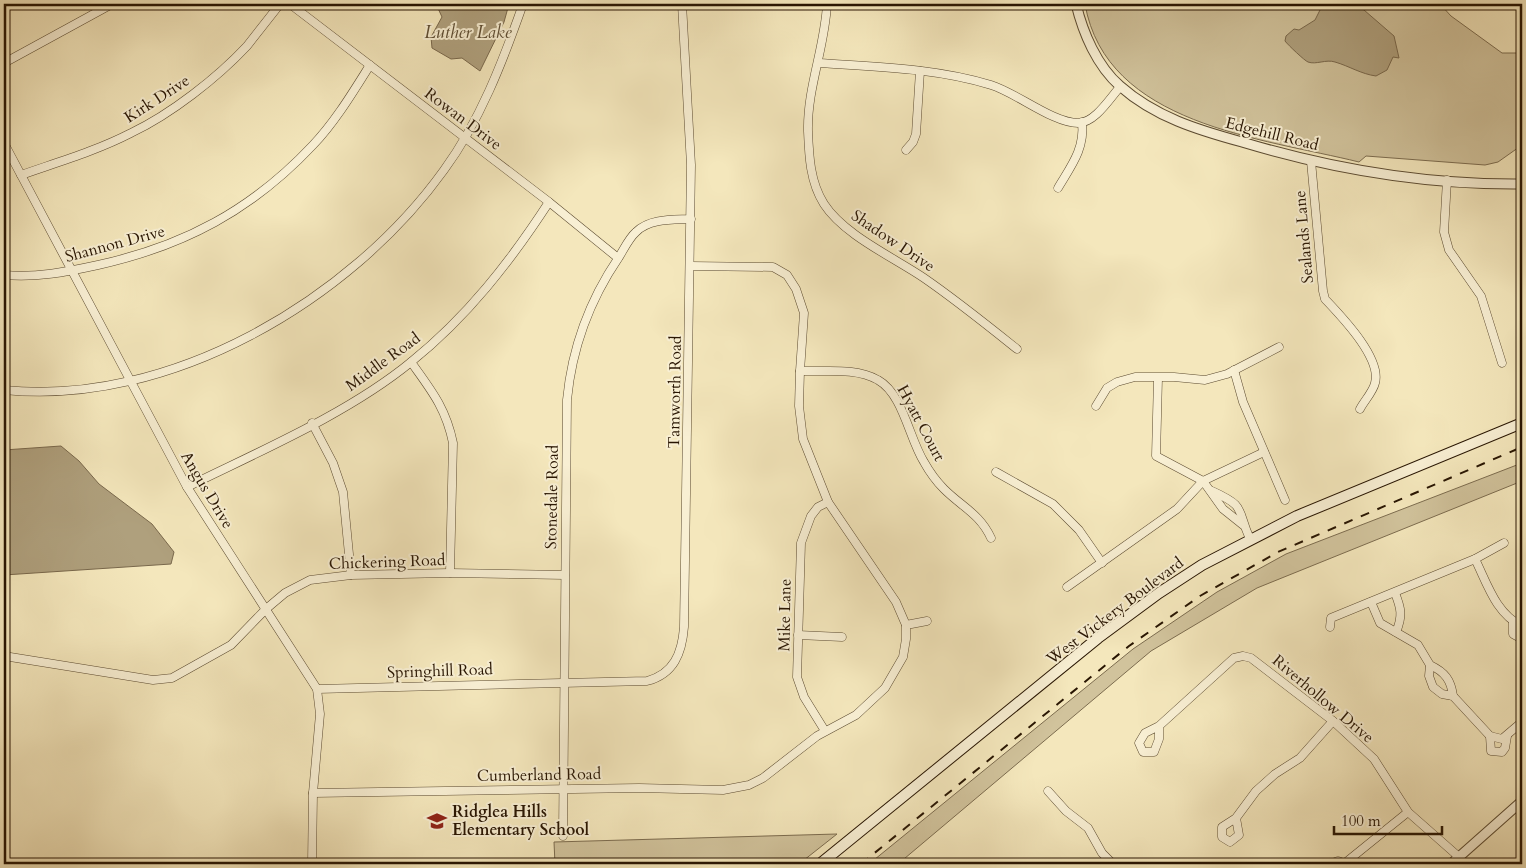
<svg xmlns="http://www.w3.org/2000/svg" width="1526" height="868" viewBox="0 0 1526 868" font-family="Cardo,serif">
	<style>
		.green { fill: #d1c39c; stroke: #7c6c4f }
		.water { fill: #afa07d; stroke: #79684c }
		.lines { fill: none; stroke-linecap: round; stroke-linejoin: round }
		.minor-casing { stroke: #5b4a30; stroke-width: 9 }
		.tertiary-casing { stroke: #5b4a30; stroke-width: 11 }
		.secondary-casing { stroke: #281502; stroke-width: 12 }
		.minor { stroke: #f8efd3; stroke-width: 8 }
		.tertiary { stroke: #f8efd3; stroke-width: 9 }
		.secondary { stroke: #f8efd3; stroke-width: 10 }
		.rail { stroke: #281502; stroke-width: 2; stroke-dasharray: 9 9; stroke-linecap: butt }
		.labels { text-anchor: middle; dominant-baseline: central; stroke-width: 4; stroke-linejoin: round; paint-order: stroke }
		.street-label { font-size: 16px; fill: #281502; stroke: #f8efd3 }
		.poi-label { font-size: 16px; font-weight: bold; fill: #281502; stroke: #f8efd3; text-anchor: start }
		.water-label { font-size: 18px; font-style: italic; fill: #5e4d33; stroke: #f8efd3 }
	</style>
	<rect width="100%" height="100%" fill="#f4e7bc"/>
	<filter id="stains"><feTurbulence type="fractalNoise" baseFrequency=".004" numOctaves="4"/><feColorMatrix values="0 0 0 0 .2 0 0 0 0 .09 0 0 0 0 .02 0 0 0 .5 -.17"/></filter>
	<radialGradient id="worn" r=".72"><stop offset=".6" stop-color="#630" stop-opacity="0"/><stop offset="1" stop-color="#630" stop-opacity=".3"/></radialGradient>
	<!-- green -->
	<g class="green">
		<path d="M1085 4H1440L1451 16 1502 53H1522V145L1498 162 1485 165 1366 156 1359 162C1262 138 1106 125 1085 4Z"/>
		<path d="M1522 463V481L1257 588 1151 651 898 864H869L1133 649 1217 592 1286 554Z"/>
		<path d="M837 834 799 864H555L554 842Z"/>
	</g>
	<!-- water -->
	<g class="water">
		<path d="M436 4H509L504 22 480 71 462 58 451 59 432 48 431 37 442 17Z"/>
		<path d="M1323 4H1354L1364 10 1394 36 1399 58 1393 57 1387 70 1376 76C1361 74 1349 66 1335 62 1326 59 1316 65 1308 62 1305 61 1288 45 1285 41L1286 36 1294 29 1299 30 1315 20Z"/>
		<path d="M61 446 79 461 99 484 152 524 174 552 171 564 4 575V450Z"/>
	</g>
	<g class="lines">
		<defs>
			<g id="minor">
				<path d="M290 4 549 202 618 258"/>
				<path d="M827 4C825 47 807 88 808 131 809 156 810 182 824 204 844 235 893 257 924 278 956 300 987 325 1017 349"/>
				<path d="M4 63 112 4"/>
				<path d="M819 63C877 67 936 68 991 85 1017 93 1053 123 1078 123 1095 123 1110 98 1120 87"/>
				<path d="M4 143 187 487 317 689 320 714 313 793 312 864"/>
				<path d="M906 150 913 142 916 134 920 71"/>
				<path d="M1311 161 1323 291 1325 299C1341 316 1382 358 1375 383 1373 392 1364 401 1360 409"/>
				<path d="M21 175C58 162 96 151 131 133 171 114 217 78 247 46 258 32 269 18 280 4"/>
				<path d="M1447 180 1444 232 1449 250 1481 296 1502 363"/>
				<path d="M1058 188C1071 166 1085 149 1082 122"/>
				<path d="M4 275C36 278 66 272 98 265 184 246 252 210 313 145 335 122 353 92 370 65"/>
				<path d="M411 362C431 390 446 408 453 443L450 573"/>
				<path d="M1234 370 1243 402 1285 500"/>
				<path d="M800 371C824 372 856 367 878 380 903 394 909 438 924 462 929 471 936 481 944 489 962 507 980 514 991 538"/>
				<path d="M1158 378 1156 456 1203 481 1223 509 1243 525"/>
				<path d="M4 390C169 407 350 301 444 170 480 121 503 61 523 4"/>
				<path d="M1096 406 1107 388 1117 382 1135 377H1174L1205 380 1227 374 1279 347"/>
				<path d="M312 423 333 463 343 492 351 575"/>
				<path d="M996 472 1053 504 1079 530 1102 563"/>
				<path d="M187 487C260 451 349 413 411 362 467 317 510 262 549 202"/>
				<path d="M1212 491C1247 507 1236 508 1250 539"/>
				<path d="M1475 559C1487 583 1496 614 1522 626"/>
				<path d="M1067 587 1177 509 1203 481 1264 452"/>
				<path d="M1395 593C1401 608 1403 616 1396 632"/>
				<path d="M1371 602 1380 623 1418 645 1430 665 1429 676 1433 687 1442 694 1453 696 1490 736 1502 739 1522 722"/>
				<path d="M1513 621V634L1522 639"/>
				<path d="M906 625 927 621"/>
				<path d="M1330 627 1331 618 1475 559 1504 543"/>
				<path d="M798 635 842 637"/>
				<path d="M4 656 153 680 172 678 231 645 266 609 285 593 310 580 351 575 450 573 565 575"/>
				<path d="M1430 665C1445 672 1451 680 1453 696"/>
				<path d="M317 689 647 681C674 674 682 653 684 627L691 165 682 4"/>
				<path d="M1159 726V739L1154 752H1143L1139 743 1145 733 1159 726 1234 658 1243 656 1251 658 1333 721 1374 759 1408 812 1459 857"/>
				<path d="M825 731 804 697 797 677 801 543 811 516 818 507 828 502"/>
				<path d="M1490 736 1491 751 1502 752 1505 748 1507 736"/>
				<path d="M1048 791 1066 811 1088 828 1102 853 1113 864"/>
				<path d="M313 793 639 788 723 790 749 785 763 778 817 736 856 715 885 688 903 657 906 639V625L896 602 828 502 803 439 799 406 800 371 804 313 796 289 787 275 773 267 691 266"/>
				<path d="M1236 818 1239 835 1230 842 1222 837V827L1236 818 1256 791 1275 774 1300 758 1333 721"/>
				<path d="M563 836 567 400C572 347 589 301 619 257 624 249 629 238 636 232 650 218 674 220 691 219"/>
				<path d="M1345 863 1408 812"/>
				<path d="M1330 864 1338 861 1346 864"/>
			</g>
			<g id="tertiary">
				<path d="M1076 4C1083 33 1097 66 1120 86 1155 117 1198 130 1242 142 1332 169 1429 185 1522 184"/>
				<path d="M1451 864 1522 801"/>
			</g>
			<path id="secondary" d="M820 864 1098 638 1159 593 1202 565 1297 516 1522 423"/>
		</defs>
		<!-- minor casing -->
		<use href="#minor" class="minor-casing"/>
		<!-- tertiary casing -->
		<use href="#tertiary" class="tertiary-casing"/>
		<!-- secondary casing -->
		<use href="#secondary" class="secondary-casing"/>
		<!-- minor -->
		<use href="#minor" class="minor"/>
		<!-- tertiary -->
		<use href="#tertiary" class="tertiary"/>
		<!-- secondary -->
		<use href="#secondary" class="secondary"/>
		<!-- rail -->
		<path class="rail" d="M861 864 1129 646 1200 596 1278 552 1522 447"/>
	</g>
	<!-- icons -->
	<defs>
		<symbol id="school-bare" viewBox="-9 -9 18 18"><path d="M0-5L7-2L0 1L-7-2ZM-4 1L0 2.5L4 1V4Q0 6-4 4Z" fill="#8f2418" stroke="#f8efd3" stroke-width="2.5" paint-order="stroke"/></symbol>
	</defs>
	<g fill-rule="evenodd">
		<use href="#school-bare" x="423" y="807" width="28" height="28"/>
	</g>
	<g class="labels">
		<!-- street labels -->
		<g class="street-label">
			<text transform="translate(157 99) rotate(-33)">Kirk Drive</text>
			<text transform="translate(463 119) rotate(37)">Rowan Drive</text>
			<text transform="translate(1272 134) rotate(14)">Edgehill Road</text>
			<text transform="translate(1304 237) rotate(-95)">Sealands Lane</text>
			<text transform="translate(893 241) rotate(34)">Shadow Drive</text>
			<text transform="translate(115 244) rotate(-15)">Shannon Drive</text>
			<text transform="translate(383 362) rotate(-36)">Middle Road</text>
			<text transform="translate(675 392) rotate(-89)">Tamworth Road</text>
			<text transform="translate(921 423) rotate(62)">Hyatt Court</text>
			<text transform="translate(207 490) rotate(59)">Angus Drive</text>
			<text transform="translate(552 497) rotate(-89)">Stonedale Road</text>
			<text transform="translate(387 562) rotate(-2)">Chickering Road</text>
			<text transform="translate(1115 611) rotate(-37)">West Vickery Boulevard</text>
			<text transform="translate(785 615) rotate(-89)">Mike Lane</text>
			<text transform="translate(440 671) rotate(-2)">Springhill Road</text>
			<text transform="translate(1323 699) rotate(40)">Riverhollow Drive</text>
			<text transform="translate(539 775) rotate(-1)">Cumberland Road</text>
		</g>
		<!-- poi labels -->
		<g class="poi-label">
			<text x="452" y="812">Ridglea Hills<tspan x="452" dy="18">Elementary School</tspan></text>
		</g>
		<!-- water labels -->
		<g class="water-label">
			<text x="468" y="32">Luther Lake</text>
		</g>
	</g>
	<!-- margin -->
	<rect width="1526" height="868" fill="none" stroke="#f4e7bc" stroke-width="20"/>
	<rect x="5" y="5" width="1516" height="858" fill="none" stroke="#281502" stroke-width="2.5"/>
	<rect x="10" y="10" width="1506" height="848" fill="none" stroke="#281502"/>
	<!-- scale -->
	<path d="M1334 826v8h108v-8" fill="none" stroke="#281502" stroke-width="2.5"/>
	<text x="1341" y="826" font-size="15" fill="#281502" stroke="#f8efd3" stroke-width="4" paint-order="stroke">100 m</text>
	<rect width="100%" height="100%" filter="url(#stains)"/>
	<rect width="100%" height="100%" fill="url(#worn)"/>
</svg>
